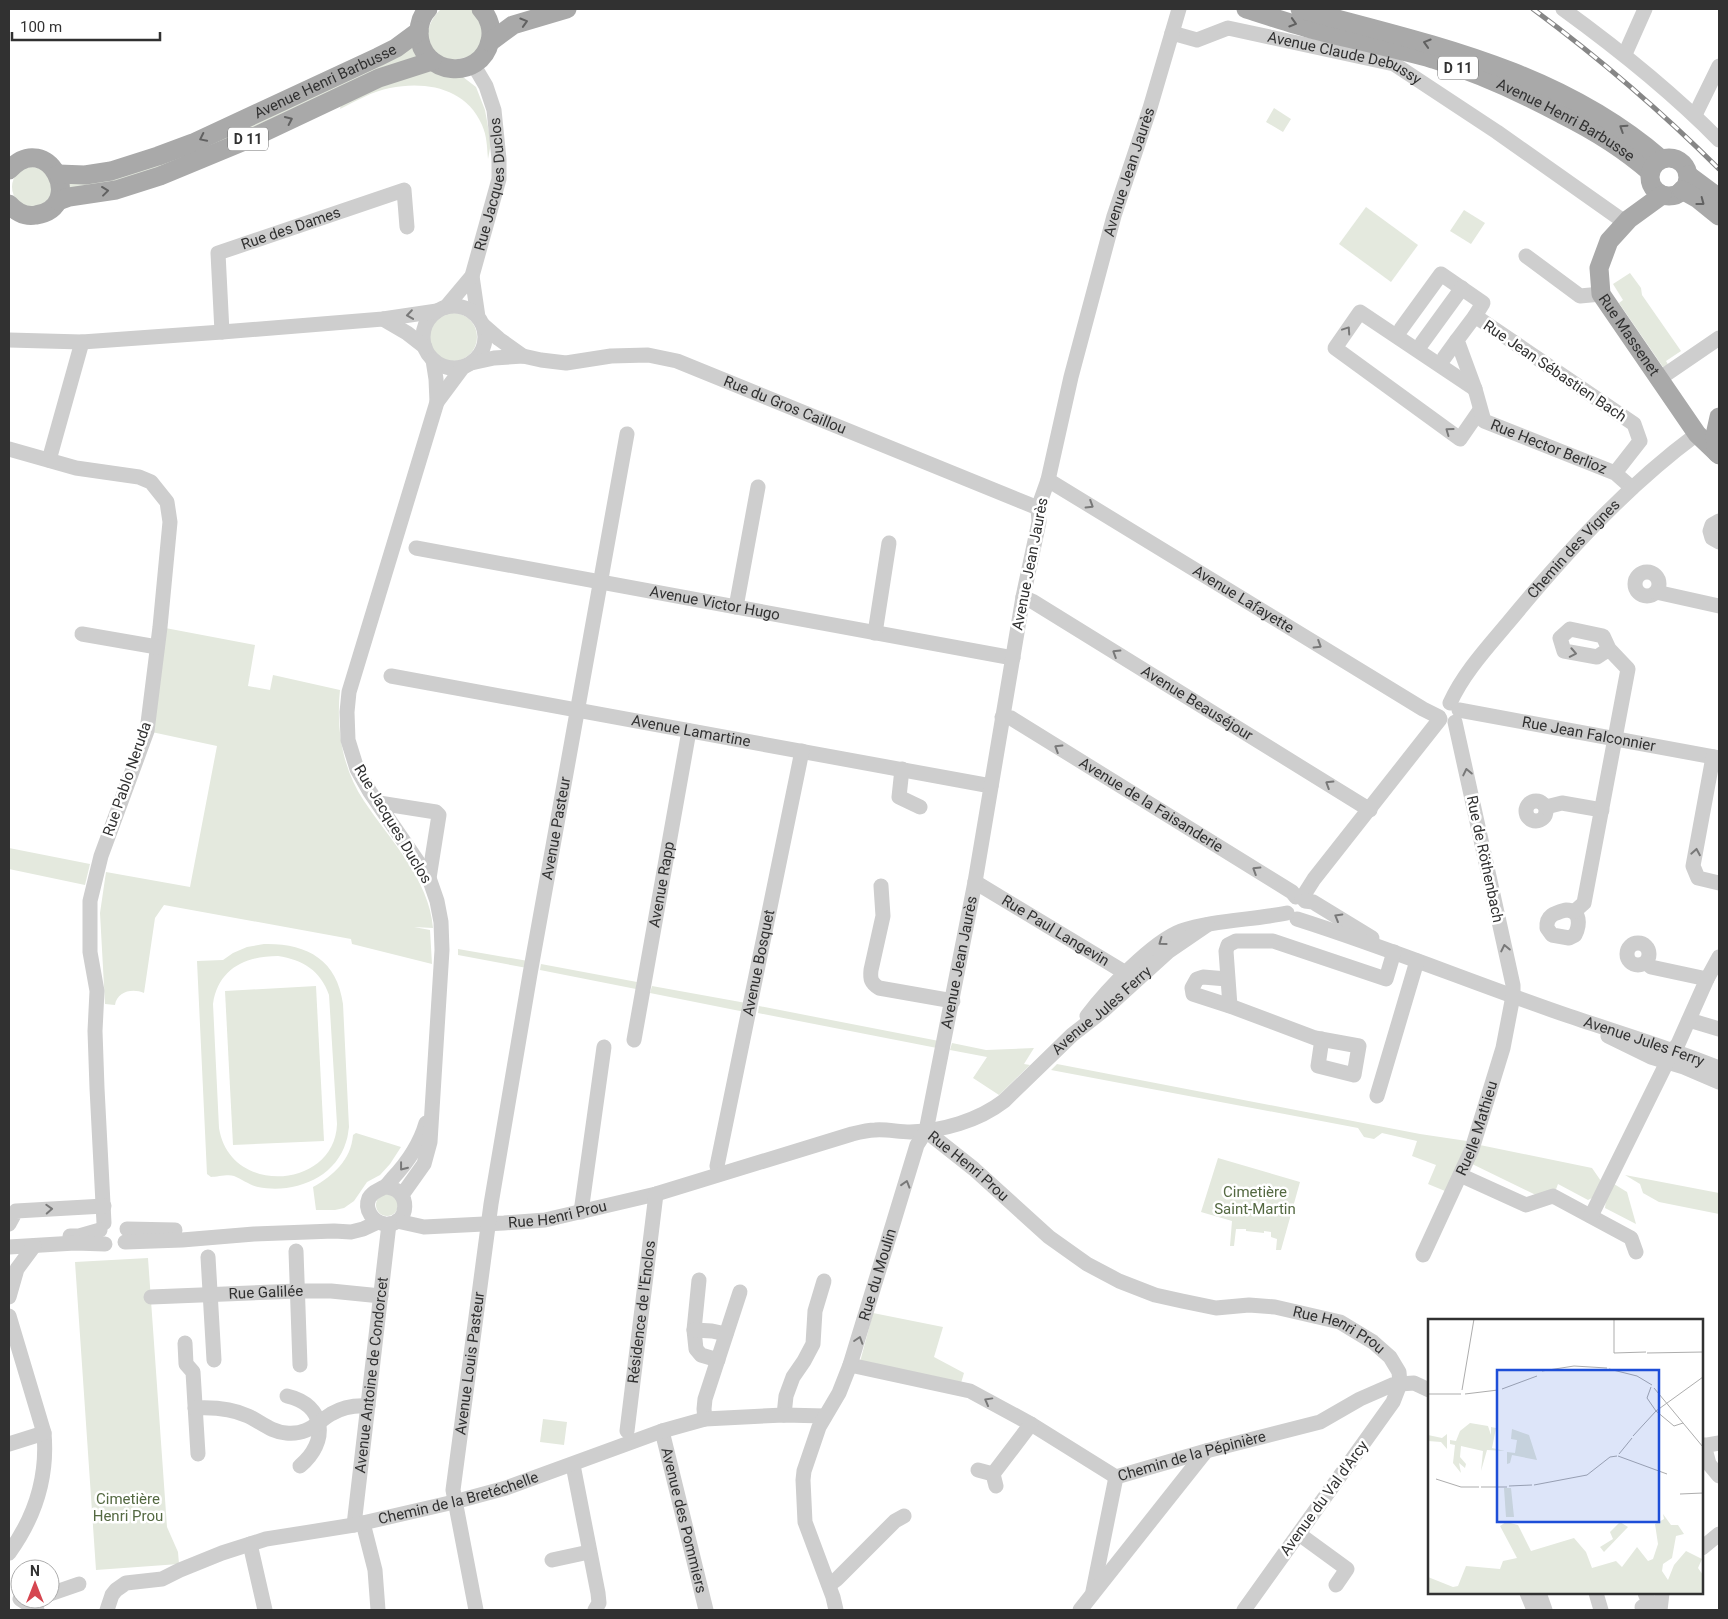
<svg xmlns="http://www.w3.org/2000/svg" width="1728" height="1619" viewBox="0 0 1728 1619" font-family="Roboto,sans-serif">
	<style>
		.green { fill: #e4e9de; fill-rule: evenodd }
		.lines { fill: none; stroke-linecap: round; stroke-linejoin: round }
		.minor { stroke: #cecece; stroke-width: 15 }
		.major { stroke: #a9a9a9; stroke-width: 19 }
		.rail-casing { stroke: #868686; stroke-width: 5 }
		.rail { stroke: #fff; stroke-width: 3; stroke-dasharray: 9; stroke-linecap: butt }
		.oneway { stroke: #616161 }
		.oneway2 { stroke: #787878 }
		.labels { text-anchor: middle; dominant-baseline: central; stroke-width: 5; stroke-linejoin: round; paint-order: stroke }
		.shield { fill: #fff; stroke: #6f6f6f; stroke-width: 1 }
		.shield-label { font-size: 14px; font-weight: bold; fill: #313131 }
		.street-label { font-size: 15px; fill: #313131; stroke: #fff }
		.park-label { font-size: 15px; fill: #546942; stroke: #fff }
		.inset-road { fill: none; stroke: #adadad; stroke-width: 1 }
		.view { fill: #1d4ed8; fill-opacity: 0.15; stroke: #1d4ed8; stroke-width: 2.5 }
		.inset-edge { fill: none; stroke: #313131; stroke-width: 2.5 }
	</style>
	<rect width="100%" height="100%" fill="#fff"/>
	<!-- green -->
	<g class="green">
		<path d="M441 9H472L486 29 476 55 449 61C445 58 440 56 435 52 421 39 430 19 441 9Z"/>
		<path d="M417 44 424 59 229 141 107 187 68 190 69 180 106 179Z"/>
		<path d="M425 71H445L463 77 476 87 485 110 491 143 488 159C487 147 487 136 482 125 466 88 426 81 390 88 373 91 356 101 340 109L341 104 388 82Z"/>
		<path d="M1274 108 1291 119 1283 132 1266 122Z"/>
		<circle cx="32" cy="187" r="20"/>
		<path d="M1366 207 1418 245 1391 282 1339 244Z"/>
		<path d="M1464 210 1485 223 1471 244 1450 231Z"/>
		<path d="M1630 273 1641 288 1642 295 1681 351 1666 361 1669 366 1663 367 1619 303 1623 300 1613 284Z"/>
		<circle cx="453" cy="337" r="24"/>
		<path d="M160 627 255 645 248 686 270 690 273 675 340 690C336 728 342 768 364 801 390 840 429 879 433 928L414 927 430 930 432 964 352 944 351 939 164 905 155 918 144 993C133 988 117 991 115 1005L105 1004 100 913 106 872 190 887 217 746 147 731Z"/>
		<path d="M9 848 90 864 85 885 9 869Z"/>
		<path d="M264 944C306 943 337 959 343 1004L349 1127C348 1132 348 1137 346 1142 335 1179 293 1194 258 1187 249 1185 242 1179 234 1176 228 1174 217 1177 211 1177L207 1174 197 961 223 960 233 953 247 947ZM278 956C303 960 320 970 329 995L337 1124C335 1189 230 1197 219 1128L213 1004C218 969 245 956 278 956Z"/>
		<path d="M458 949 528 961 527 968 458 955Z"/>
		<path d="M541 964 637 982 636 989 540 970Z"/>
		<path d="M316 986 324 1141 233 1145 225 991Z"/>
		<path d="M652 986 746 1003 745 1012 650 993Z"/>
		<path d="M759 1006 939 1041 937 1048 758 1013Z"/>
		<path d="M952 1043 986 1050 1034 1048 1024 1064 1030 1065 999 1095 973 1078 987 1057 950 1050Z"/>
		<path d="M1057 1064 1420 1134 1467 1141 1448 1189 1445 1191 1428 1184 1436 1165 1412 1156 1417 1141 1382 1133 1374 1139 1364 1137 1358 1128 1051 1070Z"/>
		<path d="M356 1133 401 1147 390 1164 380 1175 367 1182 354 1201 344 1208 335 1210H316L313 1187C333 1176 351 1160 353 1135Z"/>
		<path d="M1475 1144 1592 1168 1601 1181 1594 1197 1588 1200 1558 1184 1555 1192 1538 1196 1468 1162Z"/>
		<path d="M1218 1158 1300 1182 1281 1250H1276L1277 1239 1271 1237V1232L1264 1231V1233L1246 1231V1229H1236L1234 1246H1230L1232 1221 1201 1212Z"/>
		<path d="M1625 1175 1719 1193V1214L1659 1202 1643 1193 1640 1184Z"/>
		<path d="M1614 1184 1627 1192 1636 1224 1605 1208 1606 1199Z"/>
		<circle cx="387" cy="1205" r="11"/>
		<path d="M148 1258 167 1527 178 1552 179 1564 96 1570 75 1262Z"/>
		<path d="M873 1313 943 1327 934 1357 964 1373 961 1383 860 1362Z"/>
		<path d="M543 1419 567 1422 564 1445 540 1442Z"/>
	</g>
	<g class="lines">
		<!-- minor -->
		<g class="minor">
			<path d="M1563 9C1618 49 1671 91 1719 140"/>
			<path id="s1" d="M1172 33 1197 40 1228 28 1394 64 1497 132 1626 223"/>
			<path d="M1625 54 1645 9"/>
			<path d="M1695 115 1719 66"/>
			<path d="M1526 256 1580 296 1601 294"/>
			<path d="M472 276 478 317"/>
			<circle cx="454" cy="337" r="31"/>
			<path id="s2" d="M446 307 472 276 499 179V159L494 110 486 86 473 64"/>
			<path d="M383 319 407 333 425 347"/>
			<path d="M483 325 499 339 523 356"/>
			<path d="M1401 329 1441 274 1483 303 1475 316"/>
			<path id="s3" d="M222 332 218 253 404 190 407 227"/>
			<path d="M9 340 82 342 222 332 383 319 437 311"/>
			<path d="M1422 343 1462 288"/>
			<path d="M1444 358 1457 340"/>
			<path d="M433 360 436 379 437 402"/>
			<path id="s4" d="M471 363 494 358 523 356 541 360 566 363 611 356 648 355 677 361 1038 508"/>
			<path d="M1659 379 1719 338"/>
			<path d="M1475 389 1360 312 1335 348 1460 439 1480 410"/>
			<path d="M9 449 76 468 139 477 151 482 167 502 170 522 160 627 147 731 101 856 90 901V952L97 991 95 1031 97 1088 104 1223"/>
			<path d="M49 460 82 342"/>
			<path id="s5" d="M1615 473 1640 441 1634 424 1475 316 1457 340 1475 389 1484 421 1615 473 1632 488"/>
			<path id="s6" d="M1048 480 1423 709 1439 717"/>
			<path d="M1719 521 1712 525 1710 531 1712 538 1719 542"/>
			<path id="s7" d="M416 548 1013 658"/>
			<circle cx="1647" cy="584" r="12"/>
			<path d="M1656 592 1719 606"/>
			<path id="s8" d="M1023 597 1032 601 1370 810"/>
			<path d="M736 607 758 487"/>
			<path d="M875 633 889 543"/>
			<path d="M82 634 157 647"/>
			<path id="s9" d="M391 676 991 786"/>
			<path id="s10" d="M1450 703C1463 674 1486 649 1507 624 1564 555 1624 488 1697 434"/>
			<path id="s11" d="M1459 710 1719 758"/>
			<path id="s12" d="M1002 717 1011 718 1292 892 1296 897"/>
			<path d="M1713 757 1693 866 1698 878 1719 883"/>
			<path d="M902 769 899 797 920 807"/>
			<circle cx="1536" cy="811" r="10"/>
			<path d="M379 803 436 812 439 815 429 878"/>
			<path d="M1546 807 1562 803 1602 810"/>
			<path id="s13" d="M975 882 1134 978"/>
			<path d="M881 886 883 916 871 970C870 979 871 983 879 988L953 1001"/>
			<path d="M1302 898 1314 879 1440 719"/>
			<path d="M1305 901 1313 902 1372 938"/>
			<path d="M1566 910C1581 910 1580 925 1575 935L1569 938 1552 935 1547 928C1546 915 1555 913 1566 910Z"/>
			<path d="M1575 911 1584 903 1628 669 1609 649 1603 636 1570 629 1560 638 1564 651 1597 657 1609 649"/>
			<path id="s14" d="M1297 919C1389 948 1478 985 1569 1016 1619 1033 1670 1048 1719 1068"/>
			<circle cx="1638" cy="954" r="11"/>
			<path d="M1646 962 1651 967 1707 979"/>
			<path d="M1227 979 1203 977 1197 979 1192 988 1193 994 1230 1006 1315 1038 1359 1046 1354 1075 1318 1066 1322 1039"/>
			<path d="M1230 1006 1226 951 1228 945 1236 941H1273L1386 979 1394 952"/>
			<path d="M1087 1016C1106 991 1152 942 1181 931 1212 920 1254 920 1287 913"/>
			<path d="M1689 1020 1719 1029"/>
			<path d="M1608 1036 1651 1057 1684 1067 1719 1082"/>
			<path id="s15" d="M634 1040 689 731"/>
			<path d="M1377 1096 1417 961"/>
			<path id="s16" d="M926 1131 974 1169 1049 1237 1087 1264 1119 1281 1155 1295 1182 1301 1216 1308 1249 1305 1275 1307 1340 1322 1373 1342 1390 1357 1399 1372 1400 1384 1414 1383 1429 1390"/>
			<path id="s17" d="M720 1173 717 1166 802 751"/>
			<path d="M1460 1175 1526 1205 1553 1196 1631 1238 1636 1252"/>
			<path d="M384 1187C413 1187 410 1227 385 1224 373 1222 364 1210 369 1198 373 1191 378 1191 384 1187 387 1186 390 1181 392 1179 407 1163 420 1144 426 1123"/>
			<path d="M402 1195 424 1164 430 1142 442 950 441 922 437 901 429 878 370 792 357 769 348 740 347 712 349 692 437 402 463 367"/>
			<path d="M581 1212 604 1047"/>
			<path d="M1591 1216 1673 1050 1678 1044 1707 979 1719 957"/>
			<path id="s18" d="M397 1221 424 1227 504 1223 545 1220 656 1194 852 1134C860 1132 868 1130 875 1130 887 1129 898 1132 910 1132 942 1131 978 1121 1004 1101L1072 1035 1104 1010 1169 951 1207 925"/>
			<path d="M9 1224 16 1211 104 1206"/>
			<path d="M127 1229 175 1230"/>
			<path d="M70 1236H79L100 1230"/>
			<path d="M125 1242 182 1240 254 1234 334 1231 351 1232 363 1229 378 1222"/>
			<path d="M9 1247 75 1243 105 1244"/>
			<path d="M296 1251 300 1365"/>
			<path id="s19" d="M1423 1255 1472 1149 1503 1048 1513 996V985L1455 722"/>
			<path d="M208 1257 214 1360"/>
			<path d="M699 1280 694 1330 696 1349 701 1355 718 1360"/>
			<path d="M9 1297 17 1269 34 1246"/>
			<path id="s20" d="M151 1297 297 1291H331L381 1296"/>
			<path d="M9 1316 44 1433C48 1478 35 1517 9 1553"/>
			<path d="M694 1330 712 1331 726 1334"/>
			<path d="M185 1343 186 1364 193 1372 198 1454"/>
			<path id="s21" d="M850 1365 970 1391 1031 1424 1116 1477 1206 1451 1320 1422 1360 1399 1392 1385 1400 1384 1393 1402 1244 1610"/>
			<path d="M287 1396C326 1405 329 1442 300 1466"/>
			<path d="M195 1408C214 1407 231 1408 248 1416 261 1422 271 1432 286 1433 308 1435 315 1424 331 1414 343 1407 354 1405 368 1406"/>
			<path d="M784 1415 786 1396 793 1377 804 1361 813 1344 815 1311 824 1281"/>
			<path d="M705 1419 704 1409 705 1399 740 1292"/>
			<path id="s22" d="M627 1431 656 1194"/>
			<path id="s23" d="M662 1431 706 1610"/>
			<path d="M9 1444 44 1433"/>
			<path d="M1704 1445 1709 1464 1719 1476"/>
			<path d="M1702 1446 1719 1443"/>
			<path d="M573 1465 598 1593 599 1603 595 1610"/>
			<path d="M978 1470 993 1474"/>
			<path d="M996 1486 993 1474 1031 1424"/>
			<path d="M363 1523 375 1570 378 1610"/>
			<path id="s24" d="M354 1525 389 1224"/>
			<path d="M1299 1534 1347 1569 1336 1585"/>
			<path d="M250 1544 265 1610"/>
			<path d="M1702 1548 1719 1534"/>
			<path d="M552 1560 589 1552"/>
			<path d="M829 1585 837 1579 895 1521 904 1516"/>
			<path d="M1093 1591 1116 1477"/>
			<path d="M1527 1593 1534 1610"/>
			<path d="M1539 1593 1545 1610"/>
			<path d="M1596 1593 1601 1610"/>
			<path d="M50 1594 79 1584"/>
			<path d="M20 1599 37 1610"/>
			<path d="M1642 1607 1649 1603 1645 1593"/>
			<path id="s25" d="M107 1610 112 1595 116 1590 126 1583 162 1579 180 1570 222 1553 266 1539 354 1525 454 1502 506 1488 662 1431 705 1419 784 1415 825 1416"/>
			<path id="s26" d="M476 1610 453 1490 491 1204 530 974 627 434"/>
			<path id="s27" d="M836 1610 833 1597 805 1522 803 1480 804 1471 819 1427 839 1393 850 1365 917 1145 926 1131 975 882 1023 597 1039 522 1038 508 1048 480 1071 377 1114 216 1150 108 1179 9"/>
			<path d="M1080 1610 1206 1451"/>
			<path d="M1660 1610 1662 1593"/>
		</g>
		<!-- major -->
		<g class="major">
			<path d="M428 9C422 15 419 24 419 33 420 76 481 82 490 41 493 30 489 17 481 9"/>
			<path id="s28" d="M1246 9C1269 16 1292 24 1315 30 1354 40 1394 48 1433 59 1478 73 1520 92 1561 114 1593 130 1624 149 1650 172"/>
			<path d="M1300 9C1428 44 1557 69 1661 159"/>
			<path d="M490 42 513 25 567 9"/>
			<circle cx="1669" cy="177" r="19"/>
			<path d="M9 170C48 128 87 207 36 215 25 217 16 212 9 204"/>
			<path id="s29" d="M58 174 85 175 111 171 158 156 193 143 378 57 396 48 419 31"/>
			<path d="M1688 175 1719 198"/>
			<path d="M1682 190 1698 199 1719 216"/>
			<path id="s30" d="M1662 195 1629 219 1609 241 1599 268 1601 294 1697 434 1719 455"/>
			<path d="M58 201 69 197 116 190 160 176 254 137 379 78 432 61"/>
			<path d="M1717 453 1715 435 1719 417"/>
		</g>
		<defs>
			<path id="rail" d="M1533 9C1599 58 1661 111 1719 169"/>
		</defs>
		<!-- rail casing -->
		<use href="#rail" class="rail-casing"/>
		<!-- rail -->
		<use href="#rail" class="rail"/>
	</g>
	<!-- one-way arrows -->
	<defs><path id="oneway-chevron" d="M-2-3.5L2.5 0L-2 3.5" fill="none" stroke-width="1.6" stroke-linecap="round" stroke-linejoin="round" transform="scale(1.25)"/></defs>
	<g class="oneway">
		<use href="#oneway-chevron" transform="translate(524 22) rotate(-17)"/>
		<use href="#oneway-chevron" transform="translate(1293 23) rotate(17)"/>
		<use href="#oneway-chevron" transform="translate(1427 43) rotate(-163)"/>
		<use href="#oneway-chevron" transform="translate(289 120) rotate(-25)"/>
		<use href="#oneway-chevron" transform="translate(1623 128) rotate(-147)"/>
		<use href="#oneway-chevron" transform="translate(203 138) rotate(154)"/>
		<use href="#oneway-chevron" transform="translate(105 191) rotate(-7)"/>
		<use href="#oneway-chevron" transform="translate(1701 202) rotate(37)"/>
	</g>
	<g class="oneway2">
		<use href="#oneway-chevron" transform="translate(410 315) rotate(172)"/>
		<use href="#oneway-chevron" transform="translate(1347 330) rotate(-56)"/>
		<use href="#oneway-chevron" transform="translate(1449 431) rotate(-144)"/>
		<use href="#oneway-chevron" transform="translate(1090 505) rotate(32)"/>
		<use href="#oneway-chevron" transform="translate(1318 645) rotate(32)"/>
		<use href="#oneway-chevron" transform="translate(1116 653) rotate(-148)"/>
		<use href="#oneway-chevron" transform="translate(1573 653) rotate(11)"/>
		<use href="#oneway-chevron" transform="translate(1058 748) rotate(-148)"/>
		<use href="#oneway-chevron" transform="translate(1467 772) rotate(-102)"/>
		<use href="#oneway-chevron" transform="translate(1329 784) rotate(-148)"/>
		<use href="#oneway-chevron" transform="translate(1696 852) rotate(-80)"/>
		<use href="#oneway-chevron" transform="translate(1256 870) rotate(-148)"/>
		<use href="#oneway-chevron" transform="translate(1338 917) rotate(-150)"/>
		<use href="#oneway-chevron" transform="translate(1162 942) rotate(144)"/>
		<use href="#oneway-chevron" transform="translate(1505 948) rotate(-102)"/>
		<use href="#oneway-chevron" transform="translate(403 1167) rotate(128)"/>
		<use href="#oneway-chevron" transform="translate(906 1184) rotate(-73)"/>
		<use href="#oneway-chevron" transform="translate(49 1209) rotate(-3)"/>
		<use href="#oneway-chevron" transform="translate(859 1340) rotate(-72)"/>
		<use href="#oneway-chevron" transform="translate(988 1401) rotate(-151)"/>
	</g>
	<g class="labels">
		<!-- shield labels -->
		<g class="shield">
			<rect x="1438" y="56.5" width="40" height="23" rx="4"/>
			<rect x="228" y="127.5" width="40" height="23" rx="4"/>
		</g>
		<g class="shield-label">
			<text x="1458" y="68">D 11</text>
			<text x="248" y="139">D 11</text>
		</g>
		<!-- street labels -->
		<g class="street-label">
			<text stroke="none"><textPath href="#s1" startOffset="180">Avenue Claude Debussy</textPath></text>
			<text stroke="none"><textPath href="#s29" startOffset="286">Avenue Henri Barbusse</textPath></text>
			<text stroke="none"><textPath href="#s28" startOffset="340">Avenue Henri Barbusse</textPath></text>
			<text stroke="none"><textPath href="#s27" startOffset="1489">Avenue Jean Jaurès</textPath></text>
			<text stroke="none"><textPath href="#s2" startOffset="135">Rue Jacques Duclos</textPath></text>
			<text stroke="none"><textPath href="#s3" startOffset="156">Rue des Dames</textPath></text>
			<text stroke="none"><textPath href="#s30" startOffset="175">Rue Massenet</textPath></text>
			<text transform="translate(1555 371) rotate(34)">Rue Jean Sébastien Bach</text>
			<text stroke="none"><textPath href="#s4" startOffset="325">Rue du Gros Caillou</textPath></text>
			<text stroke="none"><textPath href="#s5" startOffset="436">Rue Hector Berlioz</textPath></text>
			<text stroke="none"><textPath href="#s10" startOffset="198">Chemin des Vignes</textPath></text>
			<text transform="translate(1030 564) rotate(-79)">Avenue Jean Jaurès</text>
			<text stroke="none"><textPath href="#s6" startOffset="229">Avenue Lafayette</textPath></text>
			<text stroke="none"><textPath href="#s7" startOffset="304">Avenue Victor Hugo</textPath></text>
			<text stroke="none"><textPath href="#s8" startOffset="204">Avenue Beauséjour</textPath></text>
			<text stroke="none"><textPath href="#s9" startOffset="305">Avenue Lamartine</textPath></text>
			<text stroke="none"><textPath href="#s11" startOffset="132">Rue Jean Falconnier</textPath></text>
			<text transform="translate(127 779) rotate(-71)">Rue Pablo Neruda</text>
			<text stroke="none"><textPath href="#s12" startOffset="174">Avenue de la Faisanderie</textPath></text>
			<text transform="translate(393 824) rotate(59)">Rue Jacques Duclos</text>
			<text stroke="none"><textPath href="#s26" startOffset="792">Avenue Pasteur</textPath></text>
			<text transform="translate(1485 859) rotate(78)">Rue de Röthenbach</text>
			<text stroke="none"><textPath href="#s15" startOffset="158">Avenue Rapp</textPath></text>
			<text stroke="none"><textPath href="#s13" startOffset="94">Rue Paul Langevin</textPath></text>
			<text stroke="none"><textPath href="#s17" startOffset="215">Avenue Bosquet</textPath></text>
			<text stroke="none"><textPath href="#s27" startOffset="679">Avenue Jean Jaurès</textPath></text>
			<text stroke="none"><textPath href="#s18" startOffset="760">Avenue Jules Ferry</textPath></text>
			<text stroke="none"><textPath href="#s14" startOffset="368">Avenue Jules Ferry</textPath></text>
			<text stroke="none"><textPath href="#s19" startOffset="138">Ruelle Mathieu</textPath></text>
			<text stroke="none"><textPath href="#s16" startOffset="55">Rue Henri Prou</textPath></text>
			<text stroke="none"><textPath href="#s18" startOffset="162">Rue Henri Prou</textPath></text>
			<text stroke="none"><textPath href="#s27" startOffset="355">Rue du Moulin</textPath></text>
			<text stroke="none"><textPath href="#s20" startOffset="115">Rue Galilée</textPath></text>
			<text stroke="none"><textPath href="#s22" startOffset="120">Résidence de l'Enclos</textPath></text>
			<text stroke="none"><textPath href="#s16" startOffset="474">Rue Henri Prou</textPath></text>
			<text stroke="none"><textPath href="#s26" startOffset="250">Avenue Louis Pasteur</textPath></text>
			<text stroke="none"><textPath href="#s24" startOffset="151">Avenue Antoine de Condorcet</textPath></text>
			<text stroke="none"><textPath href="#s21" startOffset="371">Chemin de la Pépinière</textPath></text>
			<text stroke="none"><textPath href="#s25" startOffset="379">Chemin de la Bretéchelle</textPath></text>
			<text transform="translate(1324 1498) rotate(-54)">Avenue du Val d'Arcy</text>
			<text stroke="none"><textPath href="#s23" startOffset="92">Avenue des Pommiers</textPath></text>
		</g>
		<!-- park labels -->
		<g class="park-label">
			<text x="1255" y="1192">Cimetière<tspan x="1255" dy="17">Saint-Martin</tspan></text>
			<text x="128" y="1499">Cimetière<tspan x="128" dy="17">Henri Prou</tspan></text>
		</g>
	</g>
	<!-- overview -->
	<g transform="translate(1428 1319)">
		<rect width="275" height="275" fill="#fff"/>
		<path d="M42 104 60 107 63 116V108L68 109 64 129 77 132 59 131 53 152 55 132 33 127 32 138 38 145 37 149 31 144 33 154 25 144 27 126 22 125V121L28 122 32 112ZM84 110 101 116 109 141 84 136 82 144 79 145V133L87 134 89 121 83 120ZM19 115V130L13 123 0 122V116L14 119ZM76 169H83L86 198H78ZM235 195 243 206H250L256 215 248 217 244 239 235 245 234 252 240 261 246 246 258 232 274 240 270 249 275 256V275H0V258L25 268 30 267 38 247 72 250 75 242 89 239 72 207 78 203 90 206 103 232 146 219 158 233 164 249 188 242 194 248 209 228 220 242 225 240 230 225 227 205 236 200ZM192 203 200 208 176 233 172 228 185 220 182 213Z" fill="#e4e9de"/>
		<path class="inset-road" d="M186 0V34L218 33M219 34 275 33M181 50 209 57 224 66M114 52 146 47 179 49M223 68 219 79 228 92 246 107 255 104M226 69 275 128M74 70 109 57M34 71 46 0M0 75H33M37 75 70 71M228 92 275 58M205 117 228 92M191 135 204 119M190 137 239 155M8 160 33 168H51M106 166 159 156 182 138 189 137M81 167 104 166M53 168H79M252 175 275 174"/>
		<path class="view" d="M69 51H231V203H69Z"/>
		<rect width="275" height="275" class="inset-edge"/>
	</g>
	<!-- border -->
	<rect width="1728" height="1619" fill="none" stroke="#313131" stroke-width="20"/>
	<!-- north arrow -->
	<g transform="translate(35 1584)"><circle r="24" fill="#ffffff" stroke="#adadad"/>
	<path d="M0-4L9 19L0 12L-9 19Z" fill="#d54650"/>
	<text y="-8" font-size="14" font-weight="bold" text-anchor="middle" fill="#313131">N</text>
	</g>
	<!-- scale -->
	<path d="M12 32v8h148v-8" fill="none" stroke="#313131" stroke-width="2.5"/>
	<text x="20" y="32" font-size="15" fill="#313131" stroke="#ffffff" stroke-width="4" paint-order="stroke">100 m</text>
</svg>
